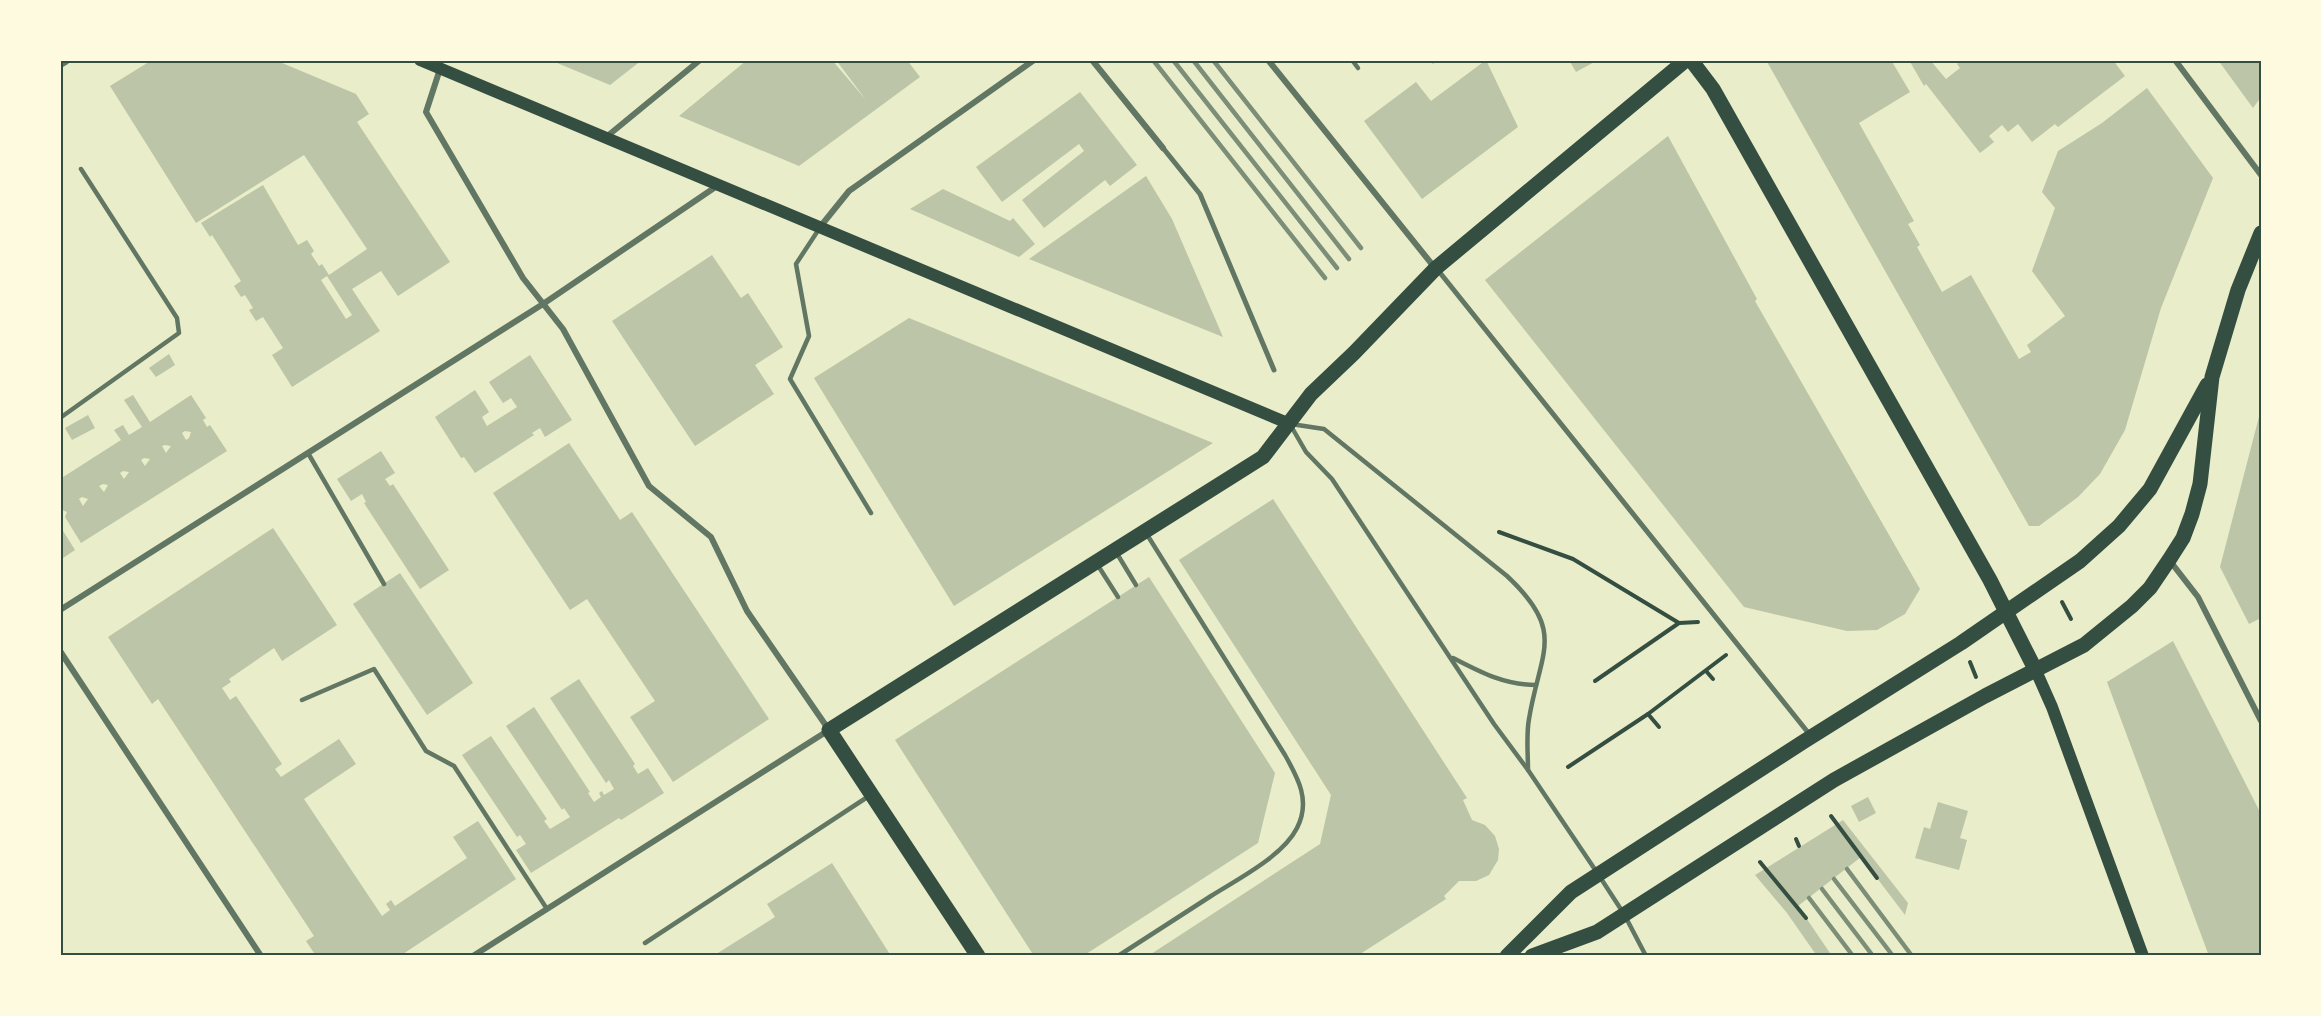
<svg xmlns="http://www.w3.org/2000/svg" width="2321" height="1016" viewBox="0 0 2321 1016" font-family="'Work Sans',sans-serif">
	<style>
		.building { fill: #bcc5a7; fill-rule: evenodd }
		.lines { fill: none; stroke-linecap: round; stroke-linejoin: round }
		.path { stroke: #344e41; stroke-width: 4 }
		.service { stroke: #617663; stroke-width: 4.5 }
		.pedestrian { stroke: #617663; stroke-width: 5 }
		.minor { stroke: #617663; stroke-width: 6 }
		.tertiary { stroke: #617663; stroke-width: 10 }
		.secondary { stroke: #344e41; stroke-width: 12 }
		.primary { stroke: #344e41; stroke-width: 15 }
		.rail { stroke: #7c8e77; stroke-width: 4.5 }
		.neatline { fill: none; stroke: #344e41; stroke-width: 2 }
	</style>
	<rect width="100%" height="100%" fill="#e9edc9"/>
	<!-- building -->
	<g class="building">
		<path d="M152 60H275L356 94 369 114 357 122 450 262 398 296 381 271 352 289 380 331 292 387 272 355 283 348 263 317 256 321 249 310 253 308 245 295 241 297 234 286 241 281 212 235 210 237 201 223 263 185 298 245 307 240 314 251 311 254 319 266 322 264 329 275 367 249 304 155 196 223 110 86ZM327 276 352 315 346 319 321 280Z"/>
		<path d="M550 60H642L610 85Z"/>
		<path d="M747 60H832L866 100 836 60H907L920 77 799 166 679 116Z"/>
		<path d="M1486 60 1518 127 1422 199 1364 121 1416 82 1431 101Z"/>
		<path d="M1569 60H1598L1576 72Z"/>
		<path d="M1766 60H1891L1910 92 1859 123 1914 221 1908 224 1920 245 1917 247 1942 292 1971 275 2019 359 2031 352 2027 345 2065 316 2032 271 2055 208 2042 192 2058 151 2102 123 2147 88 2213 178 2161 308 2125 430 2100 474 2078 497 2039 526H2029Z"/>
		<path d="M1909 60H1930L1946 79 1960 68 1957 64 1961 60H2113L2125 76 2058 127 2055 124 2032 142 2018 124 2008 132 2002 125 1989 136 1994 142 1980 153 1926 84 1924 86Z"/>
		<path d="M2218 60H2261V97L2253 108Z"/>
		<path d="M1080 92 1137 165 1110 186 1105 180 1044 228 1022 200 1084 151 1079 144 1002 202 976 167Z"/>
		<path d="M1668 136 1757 299 1755 301 1920 589 1905 614 1877 630 1847 631 1744 607 1485 280Z"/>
		<path d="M1146 176 1172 219 1223 337 1029 259Z"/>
		<path d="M943 189 1010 221 1013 218 1035 244 1019 257 910 209Z"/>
		<path d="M712 255 741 298 748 293 783 347 755 365 774 394 695 446 612 321Z"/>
		<path d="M909 318 1213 443 954 606 814 378Z"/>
		<path d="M169 354 175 365 156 377 149 368Z"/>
		<path d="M530 355 572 420 545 437 540 428 532 433 534 435 475 473 464 457 461 458 435 417 475 390 489 412 482 417 487 426 517 407 511 398 503 403 489 382Z"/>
		<path d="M133 395 150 422 191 395 206 418 203 420 207 427 210 425 227 451 81 543 65 517 67 512 60 509V479L121 440 114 430 123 425 129 435 142 427 124 400ZM185 431 191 432 189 438 186 440 182 433ZM165 445 171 446 166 453 162 446ZM144 458 150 459 145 466 141 460ZM123 471 129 472 124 479 120 473ZM103 484 108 485 104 492 99 486ZM82 497 88 499 83 506 79 499Z"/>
		<path d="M2261 409V618L2249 624 2220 567Z"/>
		<path d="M88 415 95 428 72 440 65 428Z"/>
		<path d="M569 443 620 520 632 512 769 719 673 782 630 717 655 701 587 599 570 610 493 493Z"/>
		<path d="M381 451 395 473 385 479 390 486 393 484 449 570 420 589 364 503 366 502 362 494 351 501 337 479Z"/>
		<path d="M1273 499 1467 798 1463 800 1472 820 1485 825 1495 836 1499 849 1498 860 1489 875 1476 881H1459L1444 896 1446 899 1357 956H1148L1320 844 1331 795 1179 560Z"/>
		<path d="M60 526 75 550 60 560Z"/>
		<path d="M273 528 337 625 282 661 274 648 229 679 231 682 222 688 230 700 236 696 282 764 275 769 281 777 339 739 356 764 304 799 382 916 390 910 386 904 391 900 395 906 467 858 453 837 478 821 516 879 400 956H316L306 941 314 936 158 699 152 704 108 637Z"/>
		<path d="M400 573 473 683 427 715 353 604Z"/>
		<path d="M1149 577 1275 773 1258 843 1083 956H1034L895 740Z"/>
		<path d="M2173 641 2261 814V956H2209L2107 682Z"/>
		<path d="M579 679 635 764 633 766 638 774 648 768 664 793 621 820 619 818 531 873 516 850 526 844 520 835 517 837 462 755 491 736 547 819 544 821 550 829 570 817 564 808 562 810 506 726 534 707 590 792 588 793 594 802 601 797 599 793 602 791 604 795 614 789 609 780 606 783 550 698Z"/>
		<path d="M1868 797 1876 813 1859 822 1851 806Z"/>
		<path d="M1938 802 1968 811 1960 838 1967 840 1959 870 1915 858 1924 827 1930 829Z"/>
		<path d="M1843 820 1908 903 1905 915 1861 857 1798 906 1832 956H1817L1787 913 1755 875Z"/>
		<path d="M832 863 891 956H713L775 917 767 904Z"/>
	</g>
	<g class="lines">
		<!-- path -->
		<g class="path">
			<path d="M1499 532 1573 559 1679 623 1698 622"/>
			<path d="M2062 602 2071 619"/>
			<path d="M1970 662 1976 677"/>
			<path d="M1706 671 1713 679"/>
			<path d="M1595 681 1679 623"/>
			<path d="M1648 714 1659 727"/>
			<path d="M1568 767 1648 714 1726 655"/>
			<path d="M1831 816 1877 878"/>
			<path d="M1796 839 1799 846"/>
			<path d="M1760 862 1806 918"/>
		</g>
		<!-- service -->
		<g class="service">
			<path d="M1352 60 1358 68"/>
			<path d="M1433 61 1434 60"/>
			<path d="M819 229 796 264 809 336 790 379 871 513"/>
			<path d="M60 418 179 333 177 318 81 169"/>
			<path d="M1291 424 1324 429 1507 576C1567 632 1540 651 1529 719 1526 735 1528 754 1528 770"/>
			<path d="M1291 426 1306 452 1332 479 1494 724 1528 770 1598 874 1624 914 1646 956"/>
			<path d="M308 453 384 584"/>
			<path d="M1116 552 1136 585"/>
			<path d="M1097 564 1118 597"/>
			<path d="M1453 658C1480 672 1504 685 1536 685"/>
			<path d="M302 700 374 669 426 751 454 766 547 909"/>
			<path d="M645 943 869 796"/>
			<path d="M1118 956C1149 936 1180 916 1211 896 1238 879 1283 856 1297 828 1311 801 1298 778 1285 755L1146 533"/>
		</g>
		<!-- pedestrian -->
		<g class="pedestrian">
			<path d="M1163 148 1200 194 1274 370"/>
			<path d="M1437 269 1810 735"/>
		</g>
		<!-- minor -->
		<g class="minor">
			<path d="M1092 60 1163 148"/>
			<path d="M1268 60 1435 268"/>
			<path d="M2175 60 2261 175"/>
			<path d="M440 69 426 112 523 278 563 329 649 486 711 537 747 611 829 730 473 956"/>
			<path d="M605 138 700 60"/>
			<path d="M820 227 849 191 1034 60"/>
			<path d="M2170 561 2198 597 2261 721"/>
			<path d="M60 610 543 304 717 186"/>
			<path d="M60 651 261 956"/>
		</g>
		<!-- tertiary -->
		<path class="tertiary" d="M60 63 65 60"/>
		<!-- secondary -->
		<g class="secondary">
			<path d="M420 60 1290 424"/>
			<path d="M2036 671 2052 707 2143 956"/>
		</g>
		<!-- primary -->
		<g class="primary">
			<path d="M1691 60 1713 89 1990 580 2036 671"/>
			<path d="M978 956 829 730 1263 457 1311 394 1354 353 1436 268 1686 60"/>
			<path d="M1507 956 1571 892 1803 742 1961 643 2080 561 2119 526 2150 489 2207 385"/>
			<path d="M1532 956 1597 932 1834 780 1985 696 2084 645 2132 606 2150 588 2169 560 2183 538 2192 514 2200 484 2212 377 2238 290 2261 233"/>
		</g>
		<!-- rail -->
		<g class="rail">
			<path d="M1153 60 1325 278"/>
			<path d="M1173 60 1337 268"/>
			<path d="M1193 60 1349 259"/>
			<path d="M1213 60 1361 248"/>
			<path d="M1847 869 1912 956"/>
			<path d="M1834 879 1893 956"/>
			<path d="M1822 889 1873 956"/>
			<path d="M1809 898 1853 956"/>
		</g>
	</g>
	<!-- border -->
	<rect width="2321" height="1016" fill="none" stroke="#fefae0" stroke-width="123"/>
	<rect x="62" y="62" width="2198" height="892" class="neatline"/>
</svg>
